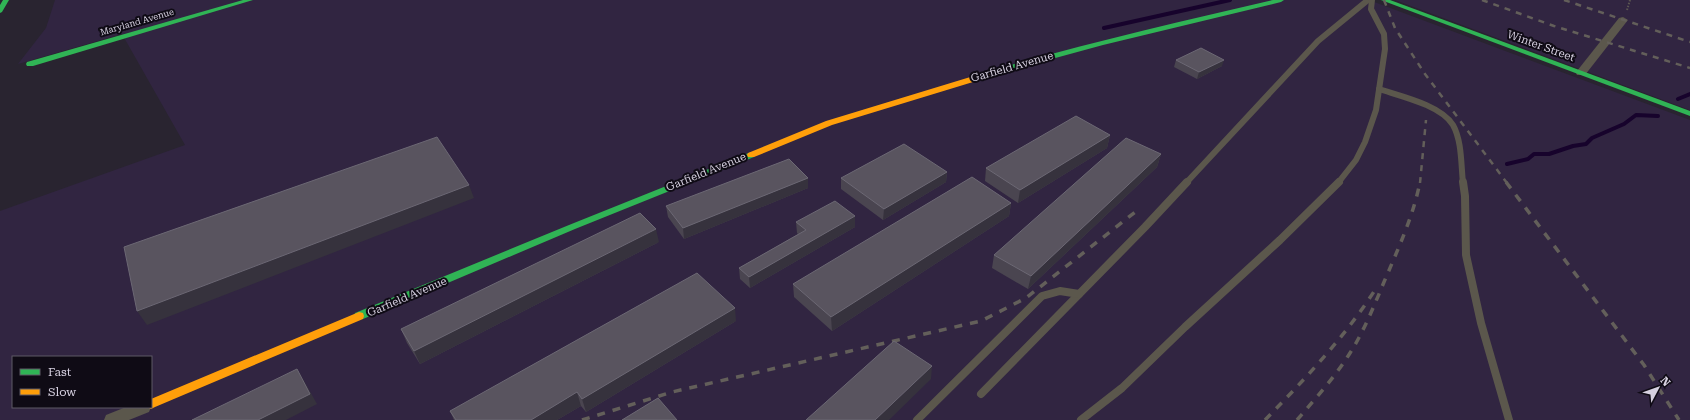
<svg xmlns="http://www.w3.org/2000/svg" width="1690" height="420" viewBox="0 0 1690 420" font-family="'Roboto Serif',serif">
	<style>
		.built { fill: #312541; fill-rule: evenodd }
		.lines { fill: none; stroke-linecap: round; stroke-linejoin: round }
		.stream { stroke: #17032c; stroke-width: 4 }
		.path { stroke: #5a5652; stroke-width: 2; stroke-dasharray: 1.5 1.5; stroke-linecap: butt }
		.lane-far1 { stroke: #5b574c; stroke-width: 6 }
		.lane { stroke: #5b574c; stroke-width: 8 }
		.street { fill: #5b574c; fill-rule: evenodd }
		.fast { fill: #30b455; fill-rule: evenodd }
		.slow { fill: #ff9f0a; fill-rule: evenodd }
		.rail-far1 { stroke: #635f5a; stroke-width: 2.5; stroke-dasharray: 6 6; stroke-linecap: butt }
		.rail { stroke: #635f5a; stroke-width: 3.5; stroke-dasharray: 8 8; stroke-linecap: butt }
		.wall { fill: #4a4550 }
		.shaded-wall { fill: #36323d }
		.building { fill: #59545f; stroke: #6c6874 }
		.labels { text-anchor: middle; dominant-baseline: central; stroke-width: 4; stroke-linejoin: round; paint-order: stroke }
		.far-street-label { font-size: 9px; fill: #d6d0e0; stroke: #0f0b15 }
		.street-label { font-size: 11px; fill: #d6d0e0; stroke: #0f0b15 }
	</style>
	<rect width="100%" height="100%" fill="#292430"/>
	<!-- built -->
	<g class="built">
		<path d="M55 0H1369L1690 120V420H0V211L185 145 122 34 18 64 46 28ZM13 357H151V407H13Z"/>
		<path d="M1395 0H1690V110Z"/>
	</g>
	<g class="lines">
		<!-- stream -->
		<g class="stream">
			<path d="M1104 28 1230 0"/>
			<path d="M1678 99 1690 94"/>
			<path d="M1507 164 1528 159 1534 154H1549L1573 146 1586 144 1592 138 1624 124 1636 115 1658 116"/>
		</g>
		<!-- path -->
		<path class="path" d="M1627 10 1630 0"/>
		<!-- lane-far1 -->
		<g class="lane-far1">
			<path d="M1379 89C1400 96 1441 105 1453 125 1462 141 1461 165 1463 183"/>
			<path d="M1186 183 1318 41 1368 0"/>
			<path d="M1338 183 1356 160 1365 142 1376 110 1385 49 1384 34 1371 9 1372 0"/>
		</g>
		<!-- lane -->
		<g class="lane">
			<path d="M1463 182 1465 196 1466 255 1481 323 1509 420"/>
			<path d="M981 394 1145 227 1187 182"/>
			<path d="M917 420 1042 296 1060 291 1079 294"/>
			<path d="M1081 420 1122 388 1185 327 1280 240 1339 182"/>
		</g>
		<!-- street -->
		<g class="street">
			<path d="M1623 17 1628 20 1585 75H1577L1576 73 1577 71 1619 18Z"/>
			<path d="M126 407H151L149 412 129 420H104L106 415Z"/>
		</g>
		<!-- fast -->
		<g class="fast">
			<path d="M3 0H9L2 12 0 13V5Z"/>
			<path d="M243 0H253L33 66H27L26 64 27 62Z"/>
			<path d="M1273 0H1284L1281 2 1103 45 993 75 989 73 990 71C1084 44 1178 22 1273 0Z"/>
			<path d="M1381 0H1390L1690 111V116Z"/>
			<path d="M751 152 754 153 755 155 754 157 575 229 363 319H355L354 316 355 313 569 225Z"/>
		</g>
		<!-- slow -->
		<g class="slow">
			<path d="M990 71H993L997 73 996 75 832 125 754 157H748L747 155 748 153 826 121Z"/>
			<path d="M359 312 363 313 364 316 363 319 155 407 151 409 147 407H151V399Z"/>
		</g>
		<!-- rail-far1 -->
		<g class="rail-far1">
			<path d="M1384 0 1395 28 1425 74 1507 183"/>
			<path d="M1482 0 1554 26 1690 68"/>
			<path d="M1564 0 1690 42"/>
			<path d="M1420 183 1426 120"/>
		</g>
		<!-- rail -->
		<g class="rail">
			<path d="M1506 182 1644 365 1679 420"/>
			<path d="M582 420 672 392 981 321 1026 298 1139 209"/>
			<path d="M1265 420C1305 379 1344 338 1375 290"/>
			<path d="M1297 420C1315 399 1335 377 1350 353 1364 331 1374 306 1384 282 1398 249 1413 217 1420 182"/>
		</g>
	</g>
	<!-- wall -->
	<g class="wall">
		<path d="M1176 60 1222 66 1197 79 1174 67Z"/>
		<path d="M1110 135 1107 148 1018 203 985 181 986 168Z"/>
		<path d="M1161 154 1157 167 1028 289 992 268 994 255Z"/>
		<path d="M947 172 946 182 883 220 841 189V178Z"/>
		<path d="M808 178V188L684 239 668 217 666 206Z"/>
		<path d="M1011 203 1009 216 832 331 794 297 793 284Z"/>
		<path d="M796 222 855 227 750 288 740 279 739 268 798 234 797 233Z"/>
		<path d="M659 242 420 364 407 343 401 329Z"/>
		<path d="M736 321 586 412 581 406 557 420H454L450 411Z"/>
	</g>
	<!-- shaded-wall -->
	<g class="shaded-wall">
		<path d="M1224 60 1222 66 1197 79 1199 72Z"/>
		<path d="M1110 135 1107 148 1018 203 1020 190Z"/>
		<path d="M1161 154 1157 167 1028 289 1031 276Z"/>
		<path d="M947 172 946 182 883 220 884 209Z"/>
		<path d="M808 178V188L684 239 683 228Z"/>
		<path d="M469 185 474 198 147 325 137 311Z"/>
		<path d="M1011 203 1009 216 832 331 831 317Z"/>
		<path d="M855 216V227L750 288 749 277Z"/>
		<path d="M656 229 659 242 420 364 414 351Z"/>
		<path d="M735 308 736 321 586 412 582 399Z"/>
		<path d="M932 366 931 379 889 420H875Z"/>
		<path d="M297 369 303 379 317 404 286 420H258Z"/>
		<path d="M577 392 581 406 557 420H531Z"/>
	</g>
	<!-- building -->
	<g class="building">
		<path d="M1201 48 1224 60 1199 72 1176 60Z"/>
		<path d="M1076 116 1110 135 1020 190 986 168Z"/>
		<path d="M437 137 469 185 137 311 124 247Z"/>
		<path d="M1126 138 1161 154 1031 276 994 255Z"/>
		<path d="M904 144 947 172 884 209 841 178Z"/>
		<path d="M789 159 808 178 683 228 666 206Z"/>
		<path d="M972 177 1011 203 831 317 793 284Z"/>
		<path d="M835 201 855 216 749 277 739 268 806 230 796 222Z"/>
		<path d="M640 213 656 229 414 351 401 329Z"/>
		<path d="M697 273 735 308 582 399 577 392 531 420H456L450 411Z"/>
		<path d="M894 341 932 366 875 420H806Z"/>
		<path d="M297 369 310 394 258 420H192Z"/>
		<path d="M658 398 677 420H622Z"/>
	</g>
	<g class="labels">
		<!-- far-street labels -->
		<g class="far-street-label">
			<text transform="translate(137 22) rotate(-16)">Maryland Avenue</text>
		</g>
		<!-- street labels -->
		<g class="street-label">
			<text transform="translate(1541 46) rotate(20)">Winter Street</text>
			<text transform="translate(1012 67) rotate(-16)">Garfield Avenue</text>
			<text transform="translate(706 172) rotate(-22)">Garfield Avenue</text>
			<text transform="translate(407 297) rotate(-23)">Garfield Avenue</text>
		</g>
	</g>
	<!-- legend -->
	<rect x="12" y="356" width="140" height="52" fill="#0f0b15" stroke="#5f5a66"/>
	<rect x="20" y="369" width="20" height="6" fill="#30b455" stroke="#5f5a66"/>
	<text x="48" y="376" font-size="12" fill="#d6d0e0">Fast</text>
	<rect x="20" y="389" width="20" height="6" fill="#ff9f0a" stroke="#5f5a66"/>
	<text x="48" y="396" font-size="12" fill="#d6d0e0">Slow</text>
	<!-- north arrow -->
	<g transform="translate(1658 388) rotate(49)" stroke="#0f0b15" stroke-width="3" paint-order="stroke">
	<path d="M0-3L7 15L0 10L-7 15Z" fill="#d6d0e0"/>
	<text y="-6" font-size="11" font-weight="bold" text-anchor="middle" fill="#d6d0e0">N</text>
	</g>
</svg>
